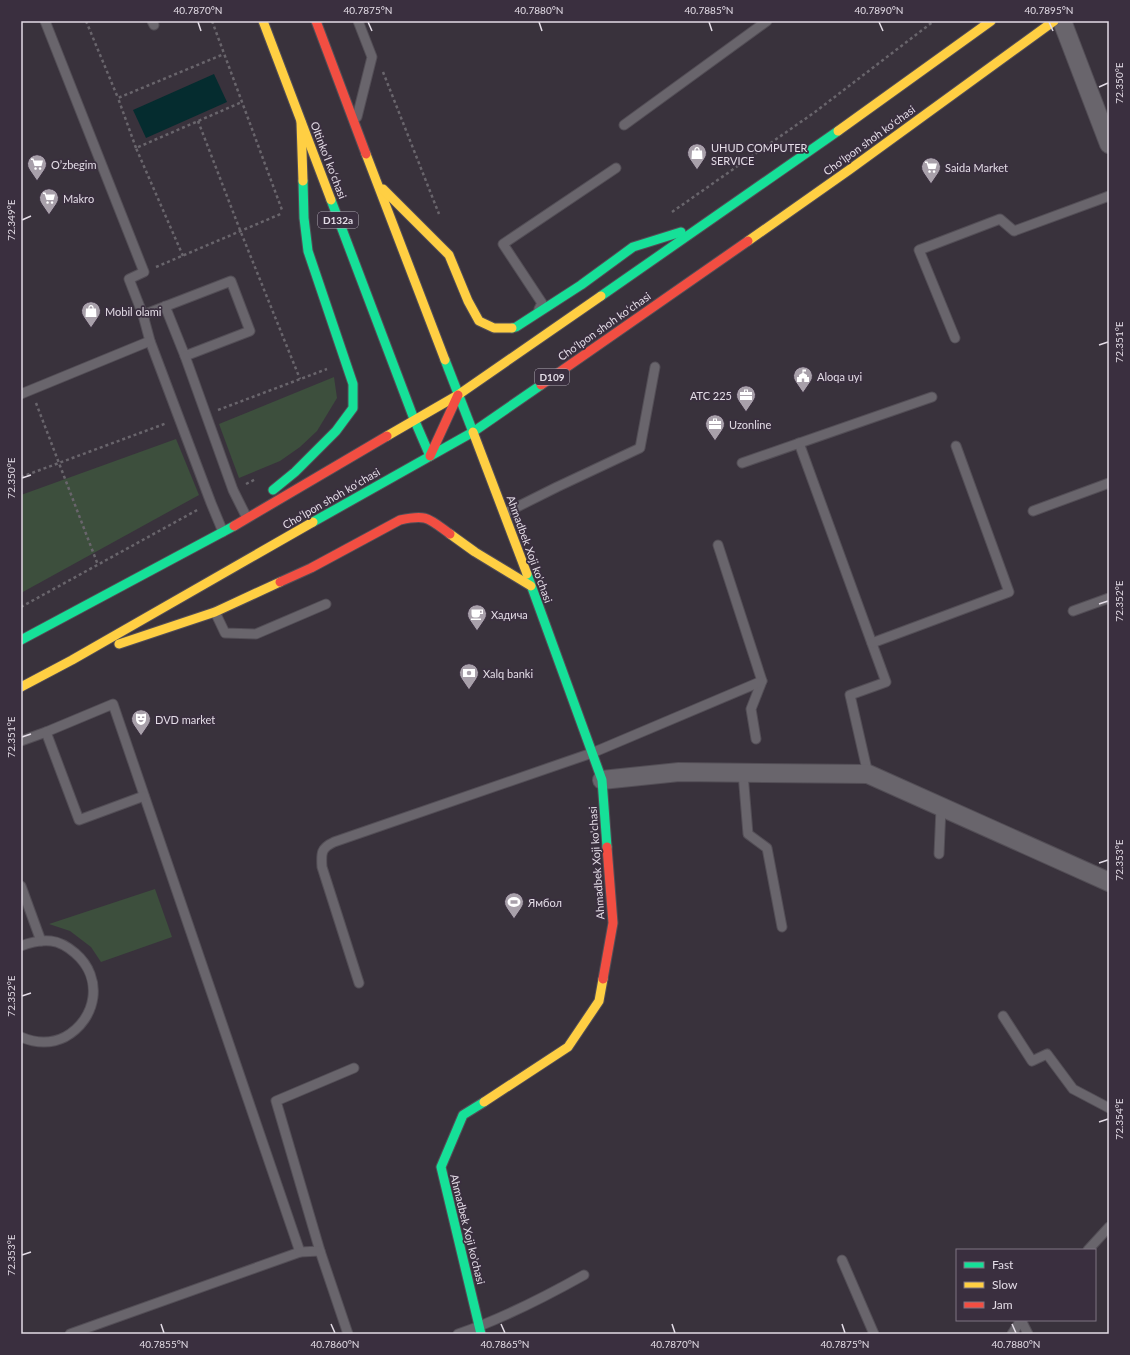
<svg xmlns="http://www.w3.org/2000/svg" width="1130" height="1355" viewBox="0 0 1130 1355" font-family="Lato,sans-serif">
	<style>
		.green { fill: #3d4f3d }
		.water { fill: #052c2f }
		.lines { fill: none; stroke-linecap: round; stroke-linejoin: round }
		.lane-casing { stroke: #534e56; stroke-width: 11 }
		.street-casing { stroke: #534e56; stroke-width: 20 }
		.fast-casing { stroke: #534e56; stroke-width: 11 }
		.slow-casing { stroke: #534e56; stroke-width: 11 }
		.jam-casing { stroke: #534e56; stroke-width: 11 }
		.path { stroke: #69656c; stroke-width: 2.5; stroke-dasharray: 3 3; stroke-linecap: butt }
		.lane { stroke: #69656c; stroke-width: 9 }
		.street { stroke: #69656c; stroke-width: 18 }
		.fast { stroke: #16e098; stroke-width: 9 }
		.slow { stroke: #ffcf43; stroke-width: 9 }
		.jam { stroke: #f24e42; stroke-width: 9 }
		.ticks { fill: none; stroke: #e3dce6; stroke-width: 1.5 }
		.labels { text-anchor: middle; dominant-baseline: central; stroke-width: 3.5; stroke-linejoin: round; paint-order: stroke }
		.shield { fill: #3a2f3f; stroke: #b0a8b4; stroke-width: 1 }
		.shield-label { font-size: 10px; font-weight: bold; fill: #e3dce6 }
		.street-label { font-size: 11px; fill: #e3dce6; stroke: #3a2f3f }
		.poi-label { font-size: 11px; fill: #e3dce6; stroke: #3a2f3f; text-anchor: start }
		.neatline { fill: none; stroke: #e3dce6; stroke-width: 1.5 }
		.ticks-label { font-size: 10px; text-anchor: middle; fill: #e3dce6 }
	</style>
	<rect width="100%" height="100%" fill="#39323c"/>
	<!-- green -->
	<g class="green">
		<path d="M334 377 337 398 317 431 300 447 280 461 239 478 219 424Z"/>
		<path d="M176 439 199 495 21 593V495Z"/>
		<path d="M155 889 172 937 101 962 91 947 70 931 49 924Z"/>
	</g>
	<!-- water -->
	<path class="water" d="M214 74 227 102 146 138 133 110Z"/>
	<g class="lines">
		<defs>
			<g id="lane">
				<path d="M45 21 144 272 129 279 143 315"/>
				<path d="M152 21 154 25"/>
				<path d="M357 117 372 57 358 21"/>
				<path d="M624 125 767 21"/>
				<path d="M165 306 185 356 250 331 231 281 143 315 150 341 211 503 223 532"/>
				<path d="M539 309 542 303 503 244 616 168"/>
				<path d="M955 338 919 250 1000 219 1014 231 1109 196"/>
				<path d="M185 356 233 490 245 514"/>
				<path d="M21 394 150 341"/>
				<path d="M799 443 886 682 850 695 868 774"/>
				<path d="M742 463 932 397"/>
				<path d="M1033 511 1109 483"/>
				<path d="M505 513 557 487 640 448 655 367"/>
				<path d="M718 545 762 681 751 709 756 739"/>
				<path d="M1073 611 1109 598"/>
				<path d="M215 612 225 633 256 634 326 604"/>
				<path d="M872 643 1009 592 956 446"/>
				<path d="M46 732 113 704 300 1252 70 1334"/>
				<path d="M21 741 46 732 79 820 144 796"/>
				<path d="M743 773 748 834 767 848 782 927"/>
				<path d="M939 854 941 808"/>
				<path d="M21 886 41 941"/>
				<path d="M21 946C31 942 40 940 51 941 60 942 68 947 75 953 104 978 97 1019 65 1037 51 1044 35 1043 21 1037"/>
				<path d="M359 983 322 867C321 853 321 848 334 842L592 753 762 681"/>
				<path d="M1003 1016 1032 1061 1047 1054 1073 1089 1109 1108"/>
				<path d="M1088 1250 1109 1227"/>
				<path d="M320 1251 276 1101 354 1068"/>
				<path d="M300 1252 320 1251 348 1334"/>
				<path d="M842 1260 874 1334"/>
				<path d="M1021 1320 1028 1334"/>
				<path d="M458 1334C502 1319 543 1298 584 1275"/>
				<path d="M1012 1334 1021 1320"/>
			</g>
			<g id="street">
				<path d="M1062 21 1109 144"/>
				<path d="M602 780 679 772 868 774 1109 882"/>
			</g>
			<g id="fast">
				<path d="M331 200 414 419 430 456"/>
				<path d="M601 296 838 131"/>
				<path d="M512 328 516 327 581 285 633 247 681 232"/>
				<path d="M445 360 473 432"/>
				<path d="M273 490 295 472 336 431 353 408V384L308 251 304 218 303 181"/>
				<path d="M313 522 473 432 541 385"/>
				<path d="M527 574 602 780 607 847"/>
				<path d="M21 640 234 526"/>
				<path d="M481 1334 441 1167 463 1115 484 1102"/>
			</g>
			<g id="slow">
				<path d="M263 21 331 200"/>
				<path d="M301 122 303 181"/>
				<path d="M838 131 991 21"/>
				<path d="M366 154 445 360"/>
				<path d="M383 189 449 255 468 301 479 321 494 328H512"/>
				<path d="M748 241 849 170 1054 21"/>
				<path d="M473 432 527 574"/>
				<path d="M387 436 458 395 601 296"/>
				<path d="M450 534 475 552 531 586"/>
				<path d="M119 644 215 612 280 582"/>
				<path d="M21 687 72 660 313 522"/>
				<path d="M484 1102 568 1047 599 1001 603 979"/>
			</g>
			<g id="jam">
				<path d="M316 21 366 154"/>
				<path d="M541 385 748 241"/>
				<path d="M430 456 458 395"/>
				<path d="M234 526 387 436"/>
				<path d="M280 582 311 568 400 520C427 514 428 518 450 534"/>
				<path d="M603 979 613 923 607 847"/>
			</g>
		</defs>
		<!-- lane casing -->
		<use href="#lane" class="lane-casing"/>
		<!-- street casing -->
		<use href="#street" class="street-casing"/>
		<!-- fast casing -->
		<use href="#fast" class="fast-casing"/>
		<!-- slow casing -->
		<use href="#slow" class="slow-casing"/>
		<!-- jam casing -->
		<use href="#jam" class="jam-casing"/>
		<!-- path -->
		<g class="path">
			<path d="M86 21 118 98"/>
			<path d="M212 21 282 210"/>
			<path d="M383 72 439 214"/>
			<path d="M198 121 240 230 300 379"/>
			<path d="M136 148 118 98 224 54"/>
			<path d="M672 212 815 112 934 21"/>
			<path d="M183 256 136 148 242 102"/>
			<path d="M156 267 283 213"/>
			<path d="M36 403 98 565"/>
			<path d="M218 410 327 369"/>
			<path d="M21 477 167 423"/>
			<path d="M246 484 256 479"/>
			<path d="M21 607 199 509"/>
		</g>
		<!-- lane -->
		<use href="#lane" class="lane"/>
		<!-- street -->
		<use href="#street" class="street"/>
		<!-- fast -->
		<use href="#fast" class="fast"/>
		<!-- slow -->
		<use href="#slow" class="slow"/>
		<!-- jam -->
		<use href="#jam" class="jam"/>
	</g>
	<!-- ticks -->
	<path class="ticks" d="M198 22 201 31M368 22 372 31M539 22 542 31M709 22 712 31M879 22 883 31M1049 22 1053 31M1099 87 1108 83M22 220 31 216M1099 345 1108 342M22 478 31 475M1099 604 1108 601M22 737 31 734M1099 863 1108 860M22 996 31 993M1099 1122 1108 1119M22 1255 31 1252M161 1324 164 1333M331 1324 335 1333M501 1324 505 1333M672 1324 675 1333M842 1324 845 1333M1012 1324 1016 1333"/>
	<!-- icons -->
	<defs>
		<symbol id="shop-pin" viewBox="-11 -11 22 30"><path d="M0 17L-7.5 6A9.5 9.5 0 1 1 7.5 6Z" fill="#a8a0aa" stroke="#3a2f3f"/><path d="M-5-2.5h2.3a2.7 3.5 0 0 1 5.4 0H5L5.5 6h-11ZM-1.5-2.5h3a1.5 2.3 0 0 0-3 0Z" fill="#fff"/></symbol>
		<symbol id="supermarket-pin" viewBox="-11 -11 22 30"><path d="M0 17L-7.5 6A9.5 9.5 0 1 1 7.5 6Z" fill="#a8a0aa" stroke="#3a2f3f"/><path d="M-6-5.5h2.5l.6 2H6L4.5 2H-2.5L-4.4-4H-6ZM-1.5 3.2a1.3 1.3 0 1 0 .1 0ZM3 3.2a1.3 1.3 0 1 0 .1 0Z" fill="#fff"/></symbol>
		<symbol id="civic-pin" viewBox="-11 -11 22 30"><path d="M0 17L-7.5 6A9.5 9.5 0 1 1 7.5 6Z" fill="#a8a0aa" stroke="#3a2f3f"/><path d="M-.6-6.5H3V-4.5H.6V-3L4-1V1h2V6H-6V1h2V-1L-.6-3ZM-1.2 2.5V6h2.4V2.5Z" fill="#fff"/></symbol>
		<symbol id="office-pin" viewBox="-11 -11 22 30"><path d="M0 17L-7.5 6A9.5 9.5 0 1 1 7.5 6Z" fill="#a8a0aa" stroke="#3a2f3f"/><path d="M-6-3h4V-5.5h4V-3h4V5H-6ZM-1-4.5V-3h2v-1.5ZM-6 0V1H6V0Z" fill="#fff"/></symbol>
		<symbol id="cafe-pin" viewBox="-11 -11 22 30"><path d="M0 17L-7.5 6A9.5 9.5 0 1 1 7.5 6Z" fill="#a8a0aa" stroke="#3a2f3f"/><path d="M-5.5-4.5H6V0H3Q3 3.5 0 3.5H-2.5Q-5.5 3.5-5.5 0ZM3-3.2v2h1.7v-2ZM-6 4.5H4V6H-6Z" fill="#fff"/></symbol>
		<symbol id="bank-pin" viewBox="-11 -11 22 30"><path d="M0 17L-7.5 6A9.5 9.5 0 1 1 7.5 6Z" fill="#a8a0aa" stroke="#3a2f3f"/><path d="M-6-4H6V4H-6ZM0-2.3a2.3 2.3 0 1 0 0 4.6a2.3 2.3 0 1 0 0-4.6Z" fill="#fff"/></symbol>
		<symbol id="theatre-pin" viewBox="-11 -11 22 30"><path d="M0 17L-7.5 6A9.5 9.5 0 1 1 7.5 6Z" fill="#a8a0aa" stroke="#3a2f3f"/><path d="M-5-5.5Q0-4 5-5.5V0Q5 5 0 6Q-5 5-5 0ZM-3.3-2.5H-1v1.5H-3.3ZM1-2.5H3.3v1.5H1ZM-2.8 1Q0 5.5 2.8 1Z" fill="#fff"/></symbol>
		<symbol id="stadium-pin" viewBox="-11 -11 22 30"><path d="M0 17L-7.5 6A9.5 9.5 0 1 1 7.5 6Z" fill="#a8a0aa" stroke="#3a2f3f"/><path d="M0-5a6.5 5 0 1 0 0 10a6.5 5 0 1 0 0-10ZM-3.5-1.8h7v3.6h-7Z" fill="#fff"/></symbol>
	</defs>
	<g fill-rule="evenodd">
		<use href="#shop-pin" x="686" y="142" width="22" height="30"/>
		<use href="#supermarket-pin" x="26" y="153" width="22" height="30"/>
		<use href="#supermarket-pin" x="920" y="156" width="22" height="30"/>
		<use href="#supermarket-pin" x="38" y="187" width="22" height="30"/>
		<use href="#shop-pin" x="80" y="300" width="22" height="30"/>
		<use href="#civic-pin" x="792" y="365" width="22" height="30"/>
		<use href="#office-pin" x="735" y="384" width="22" height="30"/>
		<use href="#office-pin" x="704" y="413" width="22" height="30"/>
		<use href="#cafe-pin" x="466" y="603" width="22" height="30"/>
		<use href="#bank-pin" x="458" y="662" width="22" height="30"/>
		<use href="#theatre-pin" x="130" y="708" width="22" height="30"/>
		<use href="#stadium-pin" x="503" y="891" width="22" height="30"/>
	</g>
	<g class="labels">
		<!-- shield labels -->
		<g class="shield">
			<rect x="318" y="212" width="40" height="16" rx="3"/>
			<rect x="535" y="369" width="34" height="16" rx="3"/>
		</g>
		<g class="shield-label">
			<text x="338" y="220">D132a</text>
			<text x="552" y="377">D109</text>
		</g>
		<!-- street labels -->
		<g class="street-label">
			<text transform="translate(869 140) rotate(-36)">Choʻlpon shoh koʻchasi</text>
			<text transform="translate(329 160) rotate(69)">Oltinkoʻl koʻchasi</text>
			<text transform="translate(604 326) rotate(-35)">Choʻlpon shoh koʻchasi</text>
			<text transform="translate(331 498) rotate(-30)">Choʻlpon shoh koʻchasi</text>
			<text transform="translate(530 549) rotate(70)">Ahmadbek Xoji ko'chasi</text>
			<text transform="translate(596 863) rotate(-94)">Ahmadbek Xoji ko'chasi</text>
			<text transform="translate(468 1229) rotate(76)">Ahmadbek Xoji ko'chasi</text>
		</g>
		<!-- poi labels -->
		<g class="poi-label">
			<text x="711" y="147">UHUD COMPUTER<tspan x="711" dy="13">SERVICE</tspan></text>
			<text x="51" y="164">O’zbegim</text>
			<text x="945" y="167">Saida Market</text>
			<text x="63" y="198">Makro</text>
			<text x="105" y="311">Mobil olami</text>
			<text x="817" y="376">Aloqa uyi</text>
			<text x="732" y="395" text-anchor="end">АТС 225</text>
			<text x="729" y="424">Uzonline</text>
			<text x="491" y="614">Хадича</text>
			<text x="483" y="673">Xalq banki</text>
			<text x="155" y="719">DVD market</text>
			<text x="528" y="902">Ямбол</text>
		</g>
	</g>
	<!-- border -->
	<rect width="1130" height="1355" fill="none" stroke="#3a2f3f" stroke-width="44"/>
	<!-- legend -->
	<rect x="956" y="1249" width="140" height="72" fill="#3a2f3f" stroke="#7e7482"/>
	<rect x="964" y="1262" width="20" height="6" fill="#16e098" stroke="#7e7482"/>
	<text x="992" y="1269" font-size="12" fill="#e3dce6">Fast</text>
	<rect x="964" y="1282" width="20" height="6" fill="#ffcf43" stroke="#7e7482"/>
	<text x="992" y="1289" font-size="12" fill="#e3dce6">Slow</text>
	<rect x="964" y="1302" width="20" height="6" fill="#f24e42" stroke="#7e7482"/>
	<text x="992" y="1309" font-size="12" fill="#e3dce6">Jam</text>
	<rect x="22" y="22" width="1086" height="1311" class="neatline"/>
	<g class="ticks-label">
		<text x="198" y="14">40.7870°N</text>
		<text x="368" y="14">40.7875°N</text>
		<text x="539" y="14">40.7880°N</text>
		<text x="709" y="14">40.7885°N</text>
		<text x="879" y="14">40.7890°N</text>
		<text x="1049" y="14">40.7895°N</text>
		<text transform="translate(1119 83) rotate(-90)" y="4">72.350°E</text>
		<text transform="translate(11 220) rotate(-90)" y="4">72.349°E</text>
		<text transform="translate(1119 342) rotate(-90)" y="4">72.351°E</text>
		<text transform="translate(11 478) rotate(-90)" y="4">72.350°E</text>
		<text transform="translate(1119 601) rotate(-90)" y="4">72.352°E</text>
		<text transform="translate(11 737) rotate(-90)" y="4">72.351°E</text>
		<text transform="translate(1119 860) rotate(-90)" y="4">72.353°E</text>
		<text transform="translate(11 996) rotate(-90)" y="4">72.352°E</text>
		<text transform="translate(1119 1119) rotate(-90)" y="4">72.354°E</text>
		<text transform="translate(11 1255) rotate(-90)" y="4">72.353°E</text>
		<text x="164" y="1348">40.7855°N</text>
		<text x="335" y="1348">40.7860°N</text>
		<text x="505" y="1348">40.7865°N</text>
		<text x="675" y="1348">40.7870°N</text>
		<text x="845" y="1348">40.7875°N</text>
		<text x="1016" y="1348">40.7880°N</text>
	</g>
</svg>
